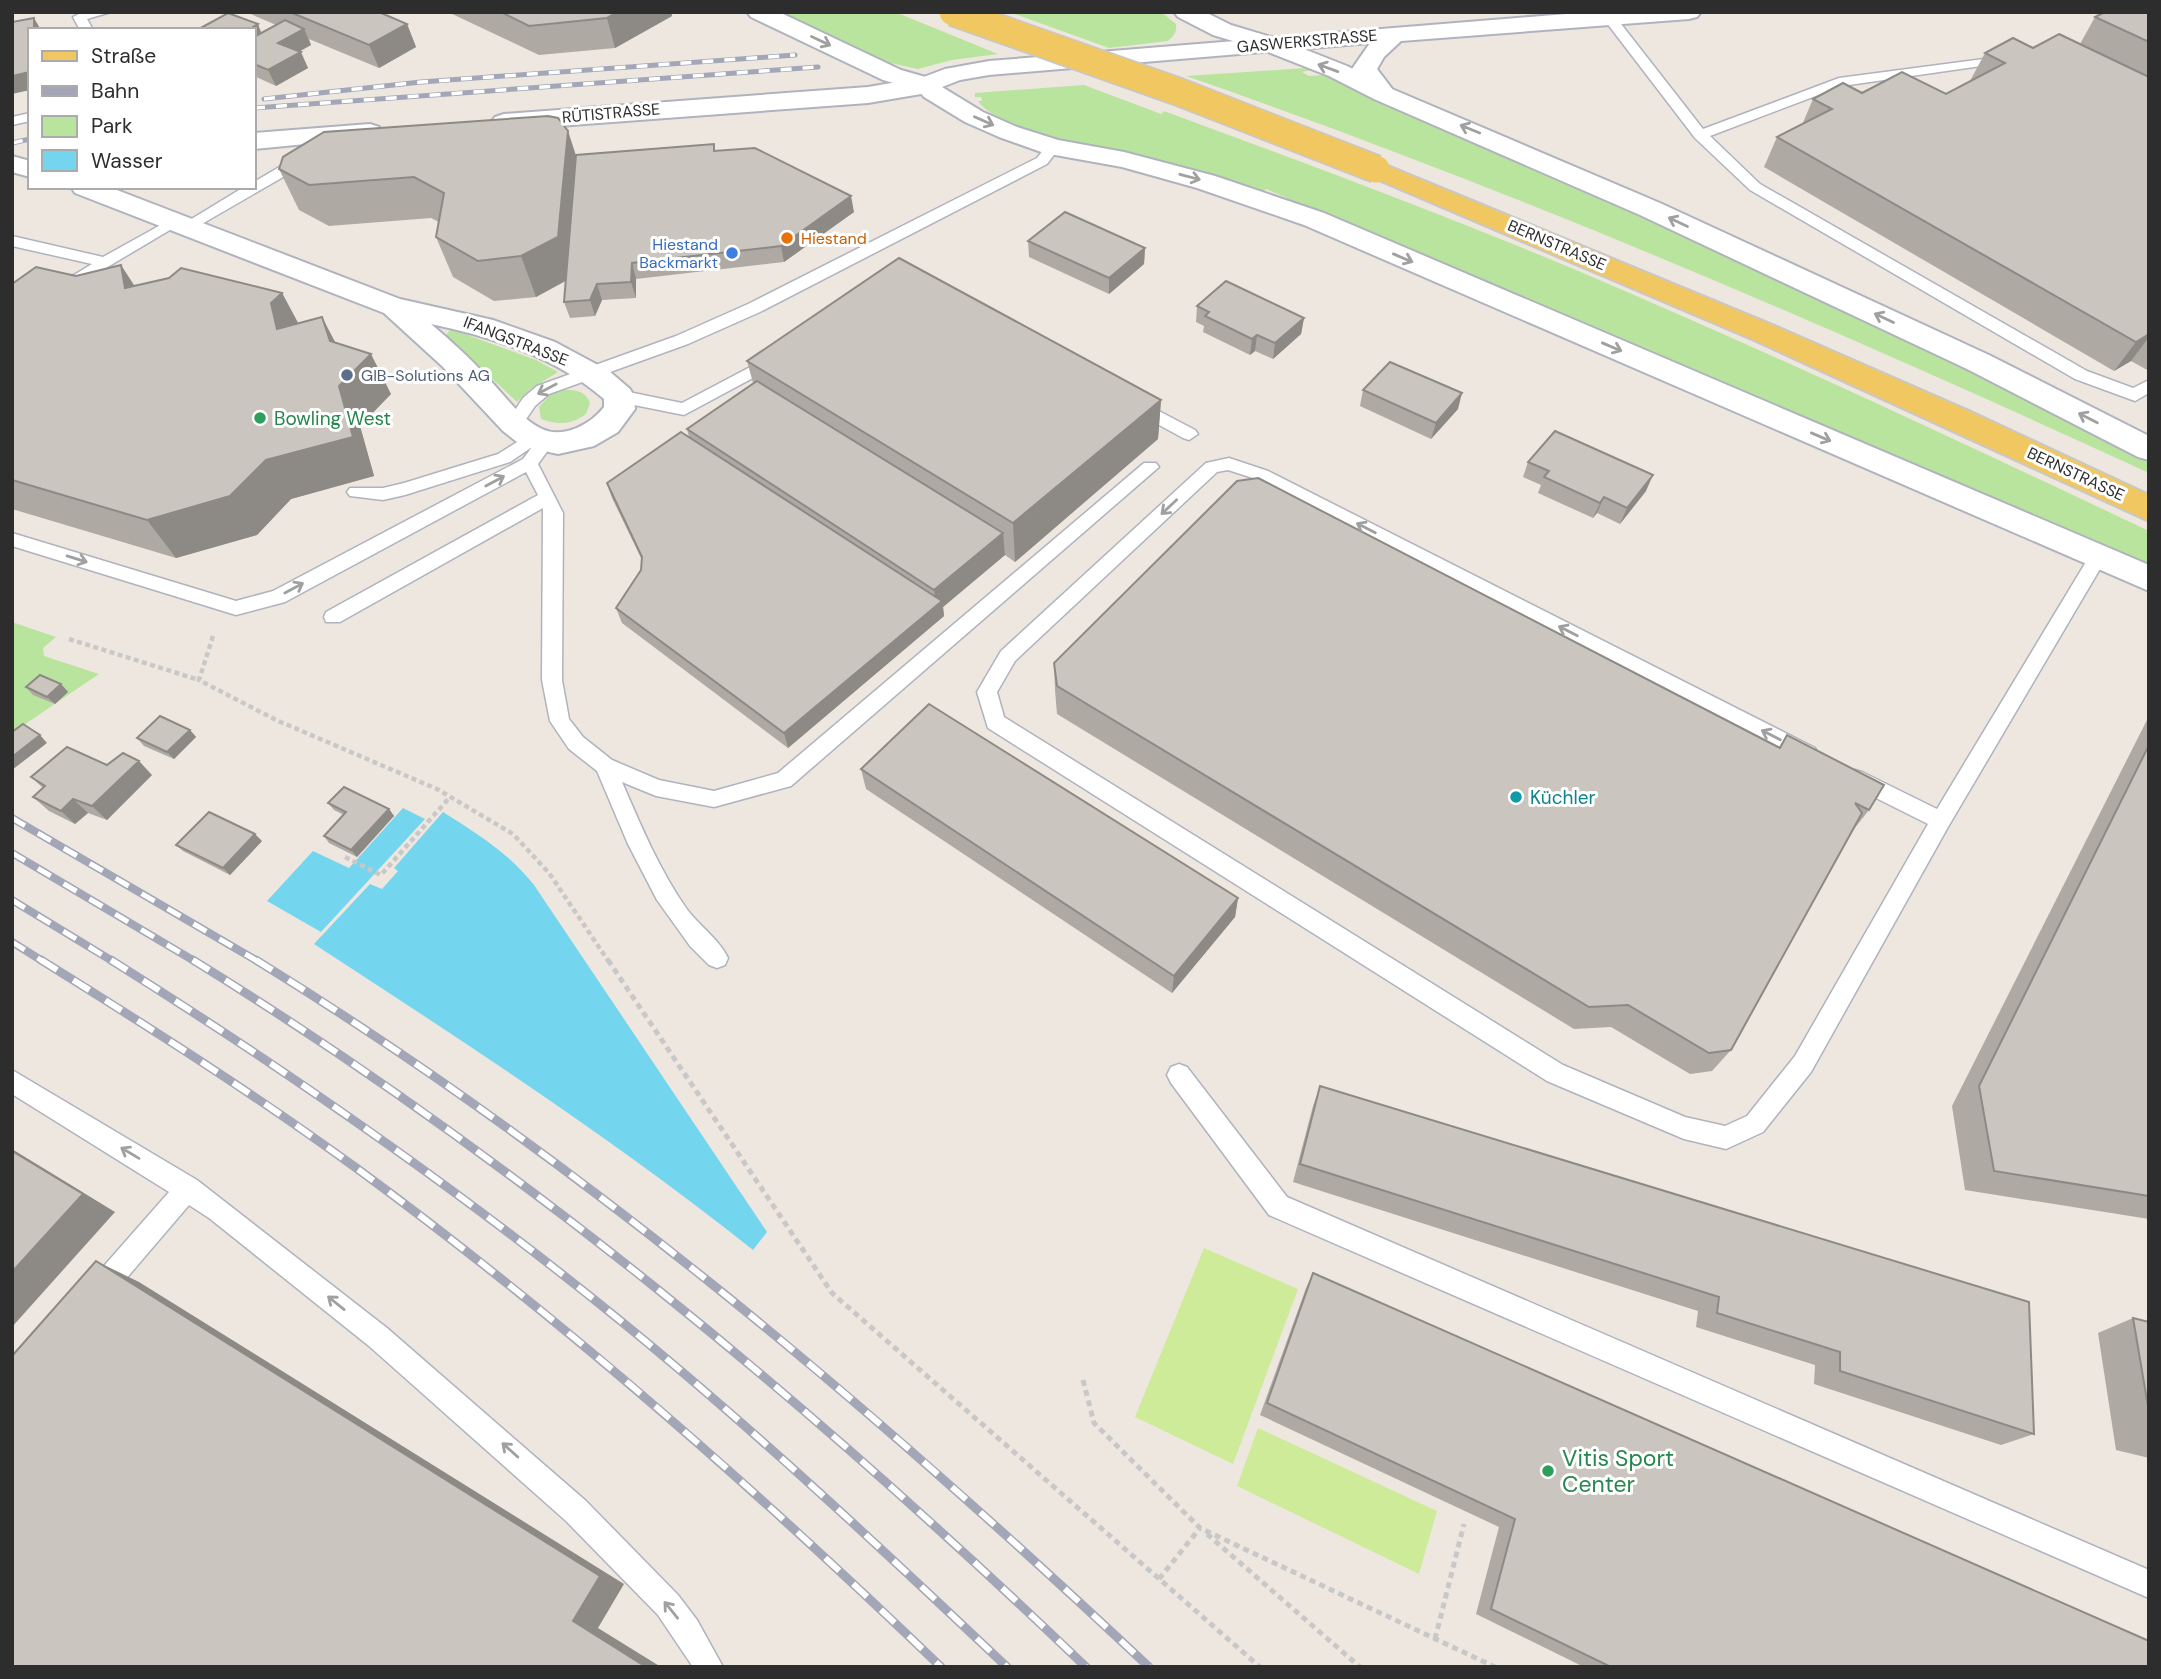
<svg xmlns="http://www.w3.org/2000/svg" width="2161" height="1679" viewBox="0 0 2161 1679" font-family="'DM Sans',sans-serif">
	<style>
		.green { fill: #b9e49d }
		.pitch { fill: #cdeb98 }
		.water { fill: #74d5ef }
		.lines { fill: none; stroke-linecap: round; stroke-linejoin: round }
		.lane-casing { stroke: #b0b3bd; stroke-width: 3 }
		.street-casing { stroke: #b0b3bd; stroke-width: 4 }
		.secondary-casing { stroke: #b0b3bd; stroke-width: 4 }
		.primary-casing { stroke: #c8c8c8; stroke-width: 4 }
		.path-far1 { stroke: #c8c8c8; stroke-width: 4.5; stroke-dasharray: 5 3.5; stroke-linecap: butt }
		.path { stroke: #c8c8c8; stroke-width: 5; stroke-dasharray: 6 4.5; stroke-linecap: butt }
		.lane { fill: #fff; fill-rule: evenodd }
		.street { fill: #fff; fill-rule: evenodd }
		.secondary { fill: #fff; fill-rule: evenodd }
		.primary { fill: #f1c762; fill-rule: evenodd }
		.rail-far2-casing { stroke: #a2a6b7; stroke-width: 5 }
		.rail-far1-casing { stroke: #a2a6b7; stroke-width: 8 }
		.rail-casing { stroke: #a2a6b7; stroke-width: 9 }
		.rail-far2 { stroke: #fff; stroke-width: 3.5; stroke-dasharray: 11; stroke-linecap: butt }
		.rail-far1 { stroke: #fff; stroke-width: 5; stroke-dasharray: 15; stroke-linecap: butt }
		.rail { stroke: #fff; stroke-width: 6; stroke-dasharray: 19; stroke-linecap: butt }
		.primary-bridge-casing { stroke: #c8c8c8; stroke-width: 30; stroke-linecap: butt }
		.primary-bridge { stroke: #f1c762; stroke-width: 27 }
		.wall { fill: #aea9a3 }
		.shaded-wall { fill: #8d8a85 }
		.building { fill: #cac5be; stroke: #8d8a85; stroke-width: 2 }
		.oneway { stroke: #a0a0a0 }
		.food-dot { fill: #e8710a; stroke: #fff; stroke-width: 2.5 }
		.shop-dot { fill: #3f7fe0; stroke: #fff; stroke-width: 2.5 }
		.service-dot { fill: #5c6f8a; stroke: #fff; stroke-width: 2.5 }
		.leisure-dot { fill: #2e9e5b; stroke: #fff; stroke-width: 2.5 }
		.culture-dot { fill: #0f9aa8; stroke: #fff; stroke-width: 2.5 }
		.labels { text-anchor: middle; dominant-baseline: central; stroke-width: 6; stroke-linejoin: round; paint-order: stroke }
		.far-street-label { font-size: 16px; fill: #2d2d2d; stroke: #fff }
		.far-food-label { font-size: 16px; fill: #c56008; stroke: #fff; text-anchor: start }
		.far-shop-label { font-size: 16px; fill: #366cbe; stroke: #fff; text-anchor: end }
		.far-service-label { font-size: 16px; fill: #4e5e75; stroke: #fff; text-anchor: start }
		.leisure-label { font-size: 19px; fill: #27864d; stroke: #fff; text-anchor: start }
		.culture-label { font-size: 19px; fill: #0d838f; stroke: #fff; text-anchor: start }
		.near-leisure-label { font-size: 23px; fill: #27864d; stroke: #fff; text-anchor: start }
	</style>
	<rect width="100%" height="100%" fill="#eee7e0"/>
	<!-- green -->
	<g class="green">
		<path d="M774 12H895L998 54 952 60 918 69 872 59 851 50 855 47 847 48Z"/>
		<path d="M1009 12H1161L1176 24C1177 32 1174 36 1168 41L1109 48Z"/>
		<path d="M1306 68 1312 70 1302 72 1309 76 1323 75 1405 107 1909 336 2149 458V473C1833 328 1515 190 1186 76Z"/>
		<path d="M1084 85 1161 114 1164 111C1302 162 1440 213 1576 270 1769 352 1959 441 2149 531V565L1266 189 1263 193C1225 181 1187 169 1149 159 1110 149 1001 134 978 101H982L981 97H975V93Z"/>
		<path d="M451 329 536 360 558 372 529 390 517 402 446 335Z"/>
		<path d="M565 390C577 390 585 391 590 403L586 414C571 425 558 425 541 419L539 407 551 394Z"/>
		<path d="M12 622 56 637 43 648 44 656 99 674 12 733Z"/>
	</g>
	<!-- pitch -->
	<g class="pitch">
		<path d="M1204 1248 1298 1289 1233 1464 1135 1417Z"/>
		<path d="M1258 1428 1437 1511 1419 1574 1237 1486Z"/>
	</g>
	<!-- water -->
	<g class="water">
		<path d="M403 808 425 819 321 932 267 901 313 851 349 868Z"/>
		<path d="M443 812C476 833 509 853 534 885L767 1232 753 1250C613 1138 464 1042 314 944L370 884 382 889 398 871 394 868Z"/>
	</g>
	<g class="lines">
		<defs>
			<g id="lane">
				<path d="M83 12H111L87 19 93 30H80L73 17Z"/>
				<path d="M1609 14 1614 15 1703 129 1839 78 2014 55 2016 58 2009 62 1842 86 1710 136 1760 184 2087 371 2133 388 2149 380V393L2135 401 2075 379 1750 190 1695 138 1603 18Z"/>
				<path d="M30 113V121L12 125V117Z"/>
				<path d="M1053 143 1060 147 1047 164 760 312 688 344 549 394 535 406 520 428 514 430 506 424 523 398 537 386 676 336 748 304 1037 158 1048 144Z"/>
				<path d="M307 163 314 167 312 170 290 173 193 229H183L180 226 244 187H254V182L281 166Z"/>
				<path d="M175 217 180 218 182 221 180 224 84 281 12 302V292L74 275 92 264 12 246V236L103 257Z"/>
				<path d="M773 355 779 356 781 360 779 364 684 415 619 402 611 396 619 390 682 403Z"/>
				<path d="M1136 399 1195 430 1198 434 1189 440 1183 438 1130 409 1128 405 1130 401Z"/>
				<path d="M533 432 541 437 551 438 554 442 538 464 563 513 562 680 569 719 583 737 612 760 659 780 714 791 778 773 1144 463H1156L1159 467 791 786 714 807 656 796 622 782C641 826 659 869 686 908 698 925 719 939 728 958L725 965 717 968 709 965 690 946 657 900 628 844 597 771 569 749 550 721 542 680 543 508 340 622H326L324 617 326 612 538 495 526 472 285 602 236 615 12 546V533L236 601 273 591 523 459 532 447 510 462 405 495 383 500 350 496 347 492 350 488H383L404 483 498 454Z"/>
				<path d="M1229 458 1268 471 1815 748 1818 754 1815 760 1808 762 1801 760 1256 479 1228 470 1217 472 1015 661 997 692 1004 717 1563 1065 1685 1117 1725 1126 1747 1116 1795 1056 1928 824 1848 784 1845 778 1848 772 1855 770 1862 772 1937 809 2092 552H2104L2107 557 1948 827 1811 1072 1763 1132 1726 1149 1684 1139 1547 1081 988 728 977 692 1001 651 1206 463Z"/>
				<path d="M1179 1064 1187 1067 1287 1197 2149 1570V1598L1269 1215 1171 1083 1167 1075 1171 1067Z"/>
				<path d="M12 1070 197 1180 387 1328 586 1501 678 1595 697 1620 723 1667H693L658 1615 566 1521 369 1346 209 1218 189 1205 107 1301 98 1305 89 1301 85 1292 89 1283 169 1192 12 1094Z"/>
			</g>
			<g id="street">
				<path d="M1590 12H1701L1697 17 1689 19 1401 41 1384 57 1377 69 1396 94 1392 99C1371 105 1362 85 1352 69L1370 43 989 75 960 80 927 93 868 103 504 130 495 127 491 122 495 117 504 114 868 87 921 78 945 69 989 61Z"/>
				<path d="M370 124 379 127 383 132 379 137 254 149V133Z"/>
				<path d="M12 156 30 161V177L12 172Z"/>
				<path d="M71 187H109L400 299 493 320 555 342 609 371 630 389 634 396 635 409 618 432 594 446 558 454 522 446 503 431 442 366 384 313 75 193ZM431 324C493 337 556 357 604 399V407C591 424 564 439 542 429 520 419 503 393 486 376 469 357 450 340 431 324Z"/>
			</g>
			<g id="secondary">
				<path d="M747 12H779L901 70 936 80 942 87 983 112 1017 127 1058 140 1124 152 1215 176 1324 213 2149 565V591L1304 225 1197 188 1122 167 1044 153 999 137 965 122 924 97 918 90 883 80 751 17Z"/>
				<path d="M1174 12H1205L1231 25 1281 40 1347 66 1392 89 1660 203 1989 355 2149 436V460L2138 457 1967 369 1640 215 1374 99 1329 76 1263 50 1213 35 1178 17Z"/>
			</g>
			<path id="primary" d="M1376 161 1775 326 1969 411 2149 495V521L1754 340 1367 175 1363 169 1367 163Z"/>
		</defs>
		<!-- lane casing -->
		<use href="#lane" class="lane-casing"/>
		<!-- street casing -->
		<use href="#street" class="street-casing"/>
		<!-- secondary casing -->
		<use href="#secondary" class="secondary-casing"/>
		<!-- primary casing -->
		<use href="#primary" class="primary-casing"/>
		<!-- path-far1 -->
		<g class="path-far1">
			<path d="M213 636 199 680 276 720 437 789 513 834 549 873 609 962"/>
			<path d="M69 639 199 680"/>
			<path d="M345 857 381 875 450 797"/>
		</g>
		<!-- path -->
		<g class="path">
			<path d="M608 960 832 1293 1260 1667"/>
			<path d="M1083 1380 1094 1423 1200 1528 1495 1667"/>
			<path d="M1207 1534 1360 1667"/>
			<path d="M1159 1579 1200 1528"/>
			<path d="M1435 1639 1464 1524"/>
		</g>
		<!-- lane -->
		<use href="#lane" class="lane"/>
		<!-- street -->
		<use href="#street" class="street"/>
		<!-- secondary -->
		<use href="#secondary" class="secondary"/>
		<!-- primary -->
		<use href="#primary" class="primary"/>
		<defs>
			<g id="rail-far2">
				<path d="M264 99 421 82 795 55"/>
				<path d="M254 108 818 67"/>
				<path d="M12 143 30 139"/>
			</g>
			<g id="rail-far1">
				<path d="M12 818 259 962"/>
				<path d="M12 853 196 962"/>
				<path d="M12 900 114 962"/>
				<path d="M12 942 44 962"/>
			</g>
			<g id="rail">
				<path d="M41 960C149 1027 256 1095 359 1170 565 1321 757 1490 941 1667"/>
				<path d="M111 960C288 1071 460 1190 622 1322 756 1431 882 1549 1007 1667"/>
				<path d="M193 960C518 1160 811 1404 1086 1667"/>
				<path d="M256 960C581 1160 871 1406 1149 1667"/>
			</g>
		</defs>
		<!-- rail-far2 casing -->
		<use href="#rail-far2" class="rail-far2-casing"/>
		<!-- rail-far1 casing -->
		<use href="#rail-far1" class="rail-far1-casing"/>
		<!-- rail casing -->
		<use href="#rail" class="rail-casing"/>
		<!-- rail-far2 -->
		<use href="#rail-far2" class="rail-far2"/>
		<!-- rail-far1 -->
		<use href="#rail-far1" class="rail-far1"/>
		<!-- rail -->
		<use href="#rail" class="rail"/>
		<defs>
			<path id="primary-bridge" d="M953 12 1179 92 1376 169"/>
		</defs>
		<!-- primary-bridge casing -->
		<use href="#primary-bridge" class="primary-bridge-casing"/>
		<!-- primary-bridge -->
		<use href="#primary-bridge" class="primary-bridge"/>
	</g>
	<!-- wall -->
	<g class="wall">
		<path d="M246 12H379L407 24 416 47 379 68 309 39 311 45 299 51 308 68 276 86 254 76V37L276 25Z"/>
		<path d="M448 12H671L672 16 615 48 539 55Z"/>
		<path d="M2149 12V371L2131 361 2114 371 1764 167 1777 137 1802 125 1813 99 1946 94 1970 81 1985 53 2080 44 2095 17Z"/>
		<path d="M715 151 854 212 784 262 636 279V298L602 300 595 316 570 318 564 302 566 281 536 297 494 301 453 277 436 237 439 222 431 218 329 226 299 210 279 169 576 155Z"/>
		<path d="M1028 241 1145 248 1144 264 1109 294 1029 257Z"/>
		<path d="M76 276 134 286 282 293 298 323 336 343 391 394 360 426 374 476 291 499 257 535 176 558 12 509V284Z"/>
		<path d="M1197 306 1304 318 1301 334 1273 359 1255 351 1250 355 1203 332 1204 326 1196 322Z"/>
		<path d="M747 361 1161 400 1158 439 1015 562 1005 555 943 607 944 616 788 748 622 623 616 608 641 570 642 560 612 498 607 483 689 437 687 429 753 383Z"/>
		<path d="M1363 390 1458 409 1431 439 1360 406Z"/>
		<path d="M1528 462 1646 491 1620 524 1597 513 1593 518 1538 493 1541 485 1523 477Z"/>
		<path d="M1054 663 1779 747 1787 735 1869 810 1854 829 1731 1050 1712 1071 1690 1074 1611 1027 1574 1029 1057 714 1055 690Z"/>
		<path d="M61 684 68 692 55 704 33 695 26 687Z"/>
		<path d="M2149 716V1219L1965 1190 1952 1106Z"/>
		<path d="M190 730 196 737 174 759 144 746 137 738Z"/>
		<path d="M107 765 152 775 107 820 88 813 75 824 49 811 33 797 43 788 31 777Z"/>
		<path d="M861 769 1238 898 1235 917 1172 993 866 789Z"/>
		<path d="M328 803 389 809 394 816 357 857 329 843 324 836 344 815 334 810Z"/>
		<path d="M262 841 230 875 183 851 176 845Z"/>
		<path d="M1320 1086 2034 1434 2001 1445 1814 1384 1815 1365 1696 1327 1698 1311 1293 1182 1313 1106Z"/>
		<path d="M1313 1273 2149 1667H1584L1476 1614 1499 1527 1260 1415 1306 1288Z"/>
		<path d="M2133 1318 2149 1322V1458L2116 1450 2098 1333Z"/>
	</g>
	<!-- shaded-wall -->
	<g class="shaded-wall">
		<path d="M618 12H671L672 16 615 48 607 18Z"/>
		<path d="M34 18 41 30H34Z"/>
		<path d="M258 24 261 32 254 37V30H248Z"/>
		<path d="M407 24 416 47 379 68 369 45Z"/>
		<path d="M304 29 311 45 286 59 278 43Z"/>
		<path d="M301 52 308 68 276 86 268 70Z"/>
		<path d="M30 72V90L12 94V76Z"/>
		<path d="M568 131 581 171 572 277 536 297 521 256Z"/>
		<path d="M851 196 854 212 784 262 781 246Z"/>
		<path d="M1145 248 1144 264 1109 294V278Z"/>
		<path d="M632 263 636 279V298L631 282Z"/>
		<path d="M121 265 147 305 125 288Z"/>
		<path d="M597 284 602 300 595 316 590 300Z"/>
		<path d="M282 293 304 334 277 329 271 303Z"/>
		<path d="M322 317 343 357 371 354 391 394 360 426 374 476 291 499 257 535 176 558 147 520 339 386 330 341Z"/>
		<path d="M1304 318 1301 334 1273 359 1275 343Z"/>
		<path d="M2149 334V337L2131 361 2114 371 2136 342Z"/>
		<path d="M1257 335 1255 351 1250 355 1252 339Z"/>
		<path d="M1462 393 1458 409 1431 439 1436 423Z"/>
		<path d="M1161 400 1158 439 1015 562 1013 523Z"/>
		<path d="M1653 475 1646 491 1620 524 1627 508Z"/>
		<path d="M1604 497 1597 513 1593 518 1600 503Z"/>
		<path d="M1003 533 1005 555 943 607 944 616 788 748 784 733 936 606 934 590Z"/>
		<path d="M61 684 68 692 55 704 47 697Z"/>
		<path d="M190 730 196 737 174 759 167 752Z"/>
		<path d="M40 735 47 743 12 770V757Z"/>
		<path d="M139 761 152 775 107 820 92 806Z"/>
		<path d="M73 799 88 813 75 824 61 811Z"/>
		<path d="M389 809 394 816 357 857 351 850Z"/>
		<path d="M255 834 262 841 230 875 223 868Z"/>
		<path d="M1238 898 1235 917 1172 993 1174 976Z"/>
		<path d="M12 1149 115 1212 12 1327Z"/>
		<path d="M96 1261 139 1282 624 1584 598 1628 661 1667H646L573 1621Z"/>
	</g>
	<!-- building -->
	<g class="building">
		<path d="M290 12H379L407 24 369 45Z"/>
		<path d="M501 12H618L607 18 529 26Z"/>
		<path d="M2105 12H2149V42L2095 17Z"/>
		<path d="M228 13 258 24 248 30H197Z"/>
		<path d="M34 18V30H30V72L12 76V22Z"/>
		<path d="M285 20 304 29 278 43 301 52 268 70 254 64V37Z"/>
		<path d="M2059 34 2149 77V334L2136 342 1777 137 1832 109 1813 99 1843 83 1862 93 1902 72 1946 94 2005 63 1985 53 2013 38 2033 48Z"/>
		<path d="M548 116 558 118 568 131 558 237 521 256 478 261 436 237 444 193 414 177 309 185 279 169 283 157 324 132Z"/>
		<path d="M714 144V151L755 148 851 196 781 246 632 263 631 282 597 284 590 300 564 302 576 155Z"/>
		<path d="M1065 212 1145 248 1109 278 1028 241Z"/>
		<path d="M899 258 1161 400 1013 523 747 361Z"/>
		<path d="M121 265 125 288 169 278 181 268 282 293 271 303 277 329 322 317 330 341 371 354 339 386 353 437 266 460 230 496 147 520 12 480V284L36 267 76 276Z"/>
		<path d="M1226 281 1304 318 1275 343 1257 335 1252 339 1205 316 1209 312 1197 306Z"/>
		<path d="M1390 362 1462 393 1436 423 1363 390Z"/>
		<path d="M757 381 1003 533 934 590 687 429Z"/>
		<path d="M1555 431 1653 475 1627 508 1604 497 1600 503 1544 477 1549 471 1528 462Z"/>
		<path d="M681 432 942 601 784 733 616 608 641 570 642 557 607 483Z"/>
		<path d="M1258 478 1780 748 1787 735 1884 785 1869 810 1855 803 1862 813 1731 1050 1709 1053 1628 1005 1589 1007 1057 686 1054 663 1237 481Z"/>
		<path d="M40 675 61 684 47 697 26 687Z"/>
		<path d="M929 704 1238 898 1174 976 861 769Z"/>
		<path d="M160 716 190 730 167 752 137 738Z"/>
		<path d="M23 724 40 735 12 757V732Z"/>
		<path d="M2149 745V1196L1994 1171 1979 1086Z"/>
		<path d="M67 747 107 765 123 753 139 761 92 806 73 799 61 811 33 797 45 786 31 777Z"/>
		<path d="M344 787 389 809 351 850 324 836 346 812 328 803Z"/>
		<path d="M209 812 255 834 223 868 176 845Z"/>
		<path d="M1320 1086 2029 1302 2034 1434 1840 1371V1352L1717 1313 1719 1297 1300 1164Z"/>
		<path d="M12 1151 83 1194 12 1272Z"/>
		<path d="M96 1261 600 1576 573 1621 646 1667H12V1356Z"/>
		<path d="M1313 1273 2149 1641V1667H1611L1491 1609 1515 1519 1267 1403Z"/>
		<path d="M2133 1318 2149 1322V1412Z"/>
	</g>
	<!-- one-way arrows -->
	<defs><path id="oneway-shaft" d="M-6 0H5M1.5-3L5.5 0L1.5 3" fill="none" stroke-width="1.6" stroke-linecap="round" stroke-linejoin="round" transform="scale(1.75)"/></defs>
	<g class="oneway">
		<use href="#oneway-shaft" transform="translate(821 41) rotate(25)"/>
		<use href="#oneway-shaft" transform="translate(1328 68) rotate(-160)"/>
		<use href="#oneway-shaft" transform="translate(984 121) rotate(24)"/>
		<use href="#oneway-shaft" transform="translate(1470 129) rotate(-158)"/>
		<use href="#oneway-shaft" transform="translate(1190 177) rotate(15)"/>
		<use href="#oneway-shaft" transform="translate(1678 222) rotate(-155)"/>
		<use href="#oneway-shaft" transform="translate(1403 258) rotate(23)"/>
		<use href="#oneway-shaft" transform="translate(1884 318) rotate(-155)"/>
		<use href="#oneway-shaft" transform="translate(1612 347) rotate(23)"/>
		<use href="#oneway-shaft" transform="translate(547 389) rotate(152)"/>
		<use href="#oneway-shaft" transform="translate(2088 418) rotate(-153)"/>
		<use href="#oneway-shaft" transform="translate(1821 437) rotate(23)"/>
		<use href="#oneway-shaft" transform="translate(495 481) rotate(-28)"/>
		<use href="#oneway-shaft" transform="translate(1169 507) rotate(137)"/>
		<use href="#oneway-shaft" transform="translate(1366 528) rotate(-153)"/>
		<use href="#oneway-shaft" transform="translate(77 559) rotate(17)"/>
		<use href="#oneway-shaft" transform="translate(294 588) rotate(-28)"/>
		<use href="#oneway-shaft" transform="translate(1568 631) rotate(-153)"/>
		<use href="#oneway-shaft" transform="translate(1771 735) rotate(-153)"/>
		<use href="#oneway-shaft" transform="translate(130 1153) rotate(-149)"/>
		<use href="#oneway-shaft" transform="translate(336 1303) rotate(-141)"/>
		<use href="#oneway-shaft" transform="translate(510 1450) rotate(-138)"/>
		<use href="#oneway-shaft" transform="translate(671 1610) rotate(-129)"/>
	</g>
	<!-- markers -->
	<circle class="food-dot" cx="787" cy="238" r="7"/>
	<circle class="shop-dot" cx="732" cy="253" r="7"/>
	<circle class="service-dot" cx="347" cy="375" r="7"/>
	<g class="leisure-dot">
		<circle cx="260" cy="418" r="7"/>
		<circle cx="1548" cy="1471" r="7"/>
	</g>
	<circle class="culture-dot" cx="1516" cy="797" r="7"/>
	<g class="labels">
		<!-- far-street labels -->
		<g class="far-street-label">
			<text transform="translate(1307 41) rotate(-5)">GASWERKSTRASSE</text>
			<text transform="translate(611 113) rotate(-5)">RÜTISTRASSE</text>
			<text transform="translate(1557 245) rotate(23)">BERNSTRASSE</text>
			<text transform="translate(516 341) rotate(21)">IFANGSTRASSE</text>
			<text transform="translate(2076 474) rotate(25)">BERNSTRASSE</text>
		</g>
		<!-- far-food labels -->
		<g class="far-food-label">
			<text x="801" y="238">Hiestand</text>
		</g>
		<!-- far-shop labels -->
		<g class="far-shop-label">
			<text x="718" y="244">Hiestand<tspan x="718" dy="18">Backmarkt</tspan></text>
		</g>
		<!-- far-service labels -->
		<g class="far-service-label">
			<text x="361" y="375">GIB-Solutions AG</text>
		</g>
		<!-- leisure labels -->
		<g class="leisure-label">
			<text x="274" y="418">Bowling West</text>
		</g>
		<!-- culture labels -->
		<g class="culture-label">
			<text x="1530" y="797">Küchler</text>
		</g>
		<!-- near-leisure labels -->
		<g class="near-leisure-label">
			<text x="1562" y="1458">Vitis Sport<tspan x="1562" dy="26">Center</tspan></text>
		</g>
	</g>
	<!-- border -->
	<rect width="2161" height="1679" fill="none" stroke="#2d2d2d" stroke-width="28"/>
	<!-- legend -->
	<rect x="28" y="28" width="228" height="161" fill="#ffffff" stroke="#ababab" stroke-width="2"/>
	<rect x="42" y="51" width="35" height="10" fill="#f1c762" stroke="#ababab" stroke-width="2"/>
	<text x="91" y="63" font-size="21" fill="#2d2d2d">Straße</text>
	<rect x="42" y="86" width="35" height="10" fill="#a2a6b7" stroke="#ababab" stroke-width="2"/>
	<text x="91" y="98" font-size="21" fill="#2d2d2d">Bahn</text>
	<rect x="42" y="116" width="35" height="21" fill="#b9e49d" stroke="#ababab" stroke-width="2"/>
	<text x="91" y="133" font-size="21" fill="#2d2d2d">Park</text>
	<rect x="42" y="150" width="35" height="21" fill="#74d5ef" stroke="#ababab" stroke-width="2"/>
	<text x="91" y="168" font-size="21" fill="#2d2d2d">Wasser</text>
</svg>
